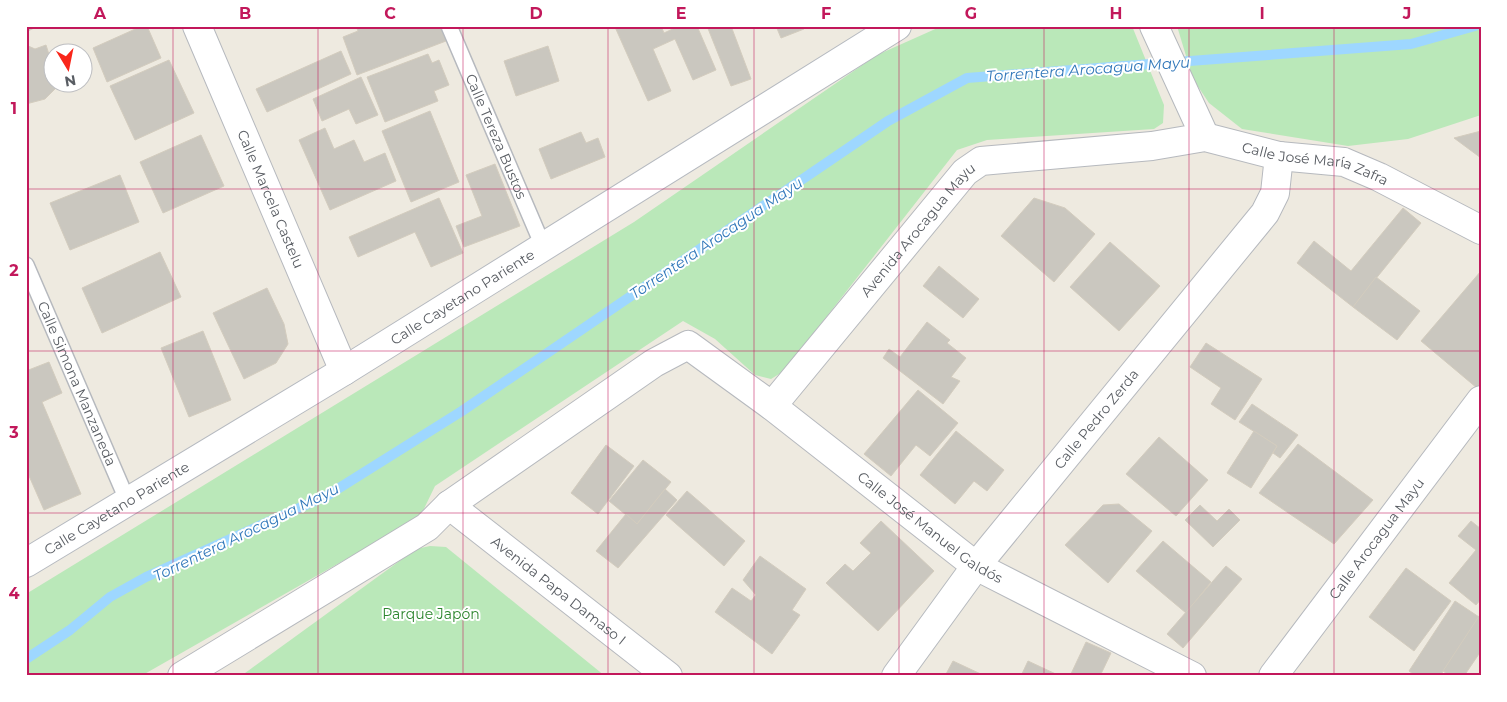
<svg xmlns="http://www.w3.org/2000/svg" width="1507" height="702" viewBox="0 0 1507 702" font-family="Montserrat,sans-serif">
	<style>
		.green { fill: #bae8b9 }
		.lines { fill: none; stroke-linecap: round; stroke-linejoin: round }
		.stream { stroke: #9ed7ff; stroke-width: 10 }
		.building { fill: #cac7bf; stroke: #d3ccbe }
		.lane-casing { stroke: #b6b9be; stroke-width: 18 }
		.street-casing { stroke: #b6b9be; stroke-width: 30 }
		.secondary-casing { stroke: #b6bac0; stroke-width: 30 }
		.lane { stroke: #fff; stroke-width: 15 }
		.street { stroke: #fff; stroke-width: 28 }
		.secondary { stroke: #fff; stroke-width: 28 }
		.grid { fill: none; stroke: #c2185b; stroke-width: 1; stroke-opacity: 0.55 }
		.labels { text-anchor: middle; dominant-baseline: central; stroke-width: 4; stroke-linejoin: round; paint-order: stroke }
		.street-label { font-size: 14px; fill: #595d63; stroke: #fff }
		.park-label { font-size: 14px; fill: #2d862e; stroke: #fff }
		.water-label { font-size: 15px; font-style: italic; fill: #3278ba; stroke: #fff }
		.neatline { fill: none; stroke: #c2185b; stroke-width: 2 }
		.grid-label { font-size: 16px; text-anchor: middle; font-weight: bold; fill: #c2185b }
	</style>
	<rect width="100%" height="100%" fill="#eeeae0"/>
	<!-- green -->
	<g class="green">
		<path d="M942 26H1132L1164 105 1163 123 1154 129 987 140 957 150 784 371 771 379 755 375 715 339 683 321 435 486 420 517 141 676H26V594L634 222 877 55Z"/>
		<path d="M1177 26H1481V115L1408 139 1348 146 1242 129 1209 103 1193 79Z"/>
		<path d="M430 546 446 547 605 676H241L416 549Z"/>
	</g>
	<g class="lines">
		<!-- stream -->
		<path class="stream" d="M26 659 70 630 110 597 146 577 328 495 462 411 888 121 967 78 1411 44 1475 26"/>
	</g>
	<!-- building -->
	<g class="building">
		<path d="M26 26H38L28 31Z"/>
		<path d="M142 26H147L161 58 107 82 93 48Z"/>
		<path d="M356 26H440L446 41 357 75 343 37 358 31Z"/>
		<path d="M618 26H661L664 33 679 26H697L716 70 693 80 675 39 653 49 671 91 648 101 615 27Z"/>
		<path d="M707 26H731L751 79 731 86Z"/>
		<path d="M776 26H803L804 29 781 38Z"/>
		<path d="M26 45 35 49 46 45 52 64 45 67 52 74V82L61 83 45 99 26 104Z"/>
		<path d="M548 46 559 81 516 96 504 61Z"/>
		<path d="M341 51 351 74 267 112 256 89Z"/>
		<path d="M428 54 432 63 439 60 449 85 434 91 438 101 385 122 367 77Z"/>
		<path d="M169 60 194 113 135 140 110 86Z"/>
		<path d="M361 77 378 115 356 124 349 109 322 121 313 99Z"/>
		<path d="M430 111 459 182 411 202 382 131Z"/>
		<path d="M325 128 334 149 354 140 364 162 385 153 396 181 330 210 299 140Z"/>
		<path d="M1481 131V158L1454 138Z"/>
		<path d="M581 132 586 143 598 138 605 157 551 179 539 149Z"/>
		<path d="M201 135 224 186 163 213 140 162Z"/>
		<path d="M495 164 520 226 464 247 456 226 482 216 466 175Z"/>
		<path d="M120 175 139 222 70 250 50 203Z"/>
		<path d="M439 198 463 253 431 267 415 232 358 257 349 237Z"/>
		<path d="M1034 198 1065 208 1095 234 1054 282 1001 236Z"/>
		<path d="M1403 208 1421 223 1353 307 1297 263 1314 241 1351 271Z"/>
		<path d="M1110 242 1160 286 1119 331 1070 287Z"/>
		<path d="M160 252 181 297 102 333 82 288Z"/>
		<path d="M939 266 979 299 963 318 923 286Z"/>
		<path d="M1481 271V384L1477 388 1421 341Z"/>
		<path d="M1376 277 1420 311 1397 340 1353 307Z"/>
		<path d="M267 288 284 324 288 344 276 363 244 379 213 313Z"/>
		<path d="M927 322 950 340 947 343 966 358 951 377 960 381 943 404 883 358 889 349 900 357Z"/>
		<path d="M203 331 231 400 189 417 161 348Z"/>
		<path d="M1206 343 1262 379 1235 420 1211 404 1221 388 1190 367Z"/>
		<path d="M49 362 62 393 42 402 81 494 44 510 26 469V371Z"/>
		<path d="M918 390 958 423 930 456 916 445 891 476 864 454Z"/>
		<path d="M1252 404 1298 435 1280 458 1273 453 1277 446 1239 422Z"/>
		<path d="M956 431 1004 470 987 491 974 481 955 504 920 475Z"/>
		<path d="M1254 431 1277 446 1251 488 1227 473Z"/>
		<path d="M1159 437 1208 480 1176 516 1126 474Z"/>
		<path d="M1298 444 1373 500 1334 544 1259 493Z"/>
		<path d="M606 445 634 466 598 514 571 493Z"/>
		<path d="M643 460 671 482 637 524 609 501Z"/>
		<path d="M665 489 677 500 618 568 596 551 626 514 637 524Z"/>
		<path d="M687 491 745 541 724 566 666 515Z"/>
		<path d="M1119 504 1152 531 1108 583 1065 545 1103 505Z"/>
		<path d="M1200 505 1217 521 1229 509 1240 520 1213 547 1185 520Z"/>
		<path d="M881 521 934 571 878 631 826 583 845 564 853 571 871 553 860 543Z"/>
		<path d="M1471 521 1481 529V599L1476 605 1449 583 1476 550 1458 536Z"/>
		<path d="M1163 541 1211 582 1186 613 1136 571Z"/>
		<path d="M760 556 806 589 792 610 800 615 772 654 715 612 732 588 751 601 756 595 743 580Z"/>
		<path d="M1226 566 1242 579 1183 648 1167 634Z"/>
		<path d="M1406 568 1451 601 1414 651 1369 617Z"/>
		<path d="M1455 601 1479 617 1440 676H1416L1409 671Z"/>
		<path d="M1481 613V651L1464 676H1450L1443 671Z"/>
		<path d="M1086 642 1111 653 1100 676H1070Z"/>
		<path d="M953 661 985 676H945Z"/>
		<path d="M1028 661 1060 676H1021Z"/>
	</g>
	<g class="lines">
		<defs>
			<g id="lane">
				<path id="s1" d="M449 26 543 246"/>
				<path id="s2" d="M26 265 128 502"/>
			</g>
			<g id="street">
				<path id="s3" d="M197 26 344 371"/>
				<path d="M1154 26 1205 137"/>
				<path id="s4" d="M772 406 965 172 981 161 1152 146 1205 137 1279 156 1344 162 1379 177 1481 230"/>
				<path id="s5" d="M449 505 668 676"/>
				<path id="s6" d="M182 676 427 527 449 505 654 363 688 345 772 406 976 566 1192 676"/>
				<path id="s7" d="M896 676 976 566 1265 213 1275 193 1279 156"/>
				<path id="s8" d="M1273 676 1481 400"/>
			</g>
			<g id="secondary">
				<path id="s9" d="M26 563 344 371 897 26"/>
			</g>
		</defs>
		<!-- lane casing -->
		<use href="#lane" class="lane-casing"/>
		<!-- street casing -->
		<use href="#street" class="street-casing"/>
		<!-- secondary casing -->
		<use href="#secondary" class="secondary-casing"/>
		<!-- lane -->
		<use href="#lane" class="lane"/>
		<!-- street -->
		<use href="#street" class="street"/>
		<!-- secondary -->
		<use href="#secondary" class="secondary"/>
	</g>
	<!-- grid -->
	<path class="grid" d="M173 26V676M318 26V676M463 26V676M608 26V676M754 26V676M899 26V676M1044 26V676M1189 26V676M1334 26V676M26 189H1481M26 351H1481M26 513H1481"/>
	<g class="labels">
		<!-- street labels -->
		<g class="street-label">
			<text stroke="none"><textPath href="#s1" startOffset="120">Calle Tereza Bustos</textPath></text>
			<text stroke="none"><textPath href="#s4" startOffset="662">Calle José María Zafra</textPath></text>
			<text stroke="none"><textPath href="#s3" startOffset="188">Calle Marcela Castelu</textPath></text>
			<text stroke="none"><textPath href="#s4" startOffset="229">Avenida Arocagua Mayu</textPath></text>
			<text stroke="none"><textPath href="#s9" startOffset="511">Calle Cayetano Pariente</textPath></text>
			<text stroke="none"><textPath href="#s2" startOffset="129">Calle Simona Manzaneda</textPath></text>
			<text stroke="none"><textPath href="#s7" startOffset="326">Calle Pedro Zerda</textPath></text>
			<text stroke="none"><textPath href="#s9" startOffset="106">Calle Cayetano Pariente</textPath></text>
			<text stroke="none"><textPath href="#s6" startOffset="909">Calle José Manuel Galdós</textPath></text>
			<text stroke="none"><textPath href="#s8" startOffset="172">Calle Arocagua Mayu</textPath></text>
			<text stroke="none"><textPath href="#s5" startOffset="139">Avenida Papa Damaso I</textPath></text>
		</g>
		<!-- park labels -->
		<g class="park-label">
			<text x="431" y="614">Parque Japón</text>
		</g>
		<!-- water labels -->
		<g class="water-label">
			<text transform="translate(1088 69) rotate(-4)">Torrentera Arocagua Mayu</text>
			<text transform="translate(716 238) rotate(-34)">Torrentera Arocagua Mayu</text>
			<text transform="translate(246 532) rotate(-26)">Torrentera Arocagua Mayu</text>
		</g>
	</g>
	<!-- border -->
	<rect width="1507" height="702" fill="none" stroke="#ffffff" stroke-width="55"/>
	<!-- north arrow -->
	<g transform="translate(68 68) rotate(170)"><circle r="24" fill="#ffffff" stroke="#bdbec1"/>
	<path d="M0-4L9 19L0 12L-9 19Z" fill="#f9261a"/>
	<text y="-8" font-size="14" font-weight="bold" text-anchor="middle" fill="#595d63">N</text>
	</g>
	<rect x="28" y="28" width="1452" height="646" class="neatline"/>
	<g class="grid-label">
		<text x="100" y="19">A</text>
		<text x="245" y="19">B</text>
		<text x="390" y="19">C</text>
		<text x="536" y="19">D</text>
		<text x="681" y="19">E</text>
		<text x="826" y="19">F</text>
		<text x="971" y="19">G</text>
		<text x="1116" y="19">H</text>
		<text x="1262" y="19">I</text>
		<text x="1407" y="19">J</text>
		<text x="14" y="114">1</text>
		<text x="14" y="276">2</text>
		<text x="14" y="438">3</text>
		<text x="14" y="599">4</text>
	</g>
</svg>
